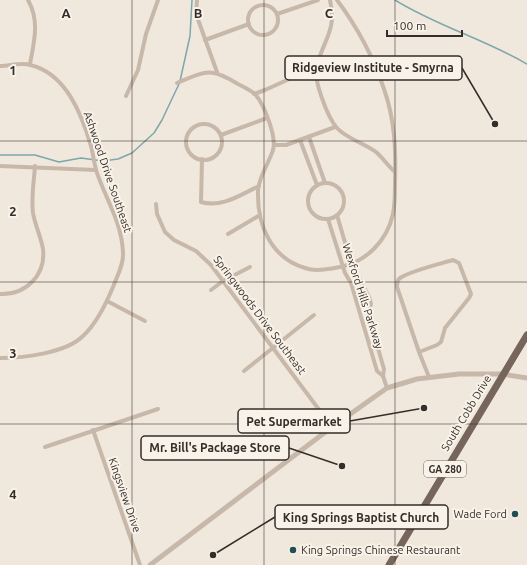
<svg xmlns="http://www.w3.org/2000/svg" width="527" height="565" viewBox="0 0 527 565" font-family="Ubuntu,sans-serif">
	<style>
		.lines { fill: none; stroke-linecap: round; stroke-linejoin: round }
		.stream { stroke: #7ea7ab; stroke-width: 1.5 }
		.minor { stroke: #c7b8aa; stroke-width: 4 }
		.tertiary { stroke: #c7b8aa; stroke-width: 5 }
		.primary { stroke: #76655b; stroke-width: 7 }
		.grid { fill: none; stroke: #352d29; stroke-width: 1; stroke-opacity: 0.55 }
		.poi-dot { fill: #214e53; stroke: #f8f2e9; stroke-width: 1.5 }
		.labels { text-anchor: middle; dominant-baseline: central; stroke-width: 4; stroke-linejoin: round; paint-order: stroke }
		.shield { fill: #f8f2e9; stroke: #706863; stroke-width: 1 }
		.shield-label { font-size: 10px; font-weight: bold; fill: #352d29 }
		.street-label { font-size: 11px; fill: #352d29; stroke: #f8f2e9 }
		.poi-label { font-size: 11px; fill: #352d29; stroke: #f8f2e9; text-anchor: end }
		.grid-label { font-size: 13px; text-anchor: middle; font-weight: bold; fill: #352d29; stroke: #f8f2e9; stroke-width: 4; stroke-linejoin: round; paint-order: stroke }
		.leader { fill: none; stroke: #352d29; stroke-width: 1.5 }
		.callout-dot { fill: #352d29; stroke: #f8f2e9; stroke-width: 1.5 }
		.callout { fill: #f8f2e9; stroke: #352d29; stroke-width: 1.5 }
		.callout-label { font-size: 12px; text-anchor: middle; font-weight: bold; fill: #352d29 }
	</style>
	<rect width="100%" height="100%" fill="#f0e8dd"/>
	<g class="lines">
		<!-- stream -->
		<g class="stream">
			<path d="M395 0C437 26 484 39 527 64"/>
			<path d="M180 81 190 36 192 0"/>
			<path d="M0 155H35L59 162 81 158 103 161 118 159 132 153 154 133 162 120 179 84"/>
		</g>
		<!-- minor -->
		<g class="minor">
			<path d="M28 0C40 21 34 42 30 64"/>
			<path d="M197 0 196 14 217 72"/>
			<path d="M330 0C337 30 324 39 317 65 312 78 328 118 337 128 347 139 364 143 376 152 383 158 388 166 395 172"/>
			<circle cx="263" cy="20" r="15"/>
			<path d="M277 14 318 0"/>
			<path d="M205 40 249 24"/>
			<path d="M0 66C9 66 22 62 30 65 66 73 82 115 91 146 93 154 94 162 96 170 105 198 122 222 123 253 124 264 117 276 113 287 106 304 97 323 83 336 66 353 24 358 0 358"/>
			<path d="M177 83C206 71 210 67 238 84 244 87 250 90 255 94 264 104 277 137 273 150 269 163 258 178 258 191 257 225 271 258 305 268 316 272 329 269 340 267 366 262 387 241 393 214 395 204 395 193 395 183 396 151 395 120 384 89 373 56 358 28 337 0"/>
			<path d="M254 94 265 90 316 67"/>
			<path d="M126 96 138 70 146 34 158 0"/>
			<circle cx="204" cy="142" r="18"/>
			<path d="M221 135 267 118"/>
			<path d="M309 137 325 183"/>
			<path d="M300 140 317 185"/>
			<path d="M274 145H286L335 127"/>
			<path d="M202 159 201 202C222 208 240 195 259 186"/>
			<path d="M0 166 96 170"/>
			<circle cx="326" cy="201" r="18"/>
			<path d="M156 204 157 214 165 232 174 240 196 251 211 265 332 427"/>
			<path d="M337 215 351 263 369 297 371 304 368 314 384 369 383 376 387 388"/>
			<path d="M328 219 345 273 351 283 377 371 383 376"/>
			<path d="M228 234 260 215"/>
			<path d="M211 290 223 281 250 267"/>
			<path d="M0 294C26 295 46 275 43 249 41 237 35 225 33 213 31 198 34 181 35 166"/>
			<path d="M107 301 145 321"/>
			<path d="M419 352 397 287C397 283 397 280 400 278 410 271 439 264 453 260L459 263 471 294 469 298 445 328 441 342 437 345 419 352 429 377"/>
			<path d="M244 371 314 315"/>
			<path d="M93 430 140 565"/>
			<path d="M45 447 158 409"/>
		</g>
		<!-- tertiary -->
		<path class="tertiary" d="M150 565 332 427 387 388 417 379 459 374H502L527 378"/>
		<!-- primary -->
		<path class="primary" d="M389 565 527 335"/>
	</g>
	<!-- grid -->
	<path class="grid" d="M132 0V565M264 0V565M395 0V565M0 141H527M0 282H527M0 424H527"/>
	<!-- markers -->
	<g class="poi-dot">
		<circle cx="515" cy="514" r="4"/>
		<circle cx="293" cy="550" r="4"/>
	</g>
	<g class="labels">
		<!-- shield labels -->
		<rect class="shield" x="424" y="461" width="42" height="16" rx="3"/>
		<g class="shield-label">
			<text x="445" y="469">GA 280</text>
		</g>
		<!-- street labels -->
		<g class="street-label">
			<text transform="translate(108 172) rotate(71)">Ashwood Drive Southeast</text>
			<text transform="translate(363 296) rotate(72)">Wexford Hills Parkway</text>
			<text transform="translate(260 315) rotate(53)">Springwoods Drive Southeast</text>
			<text transform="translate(466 413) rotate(-59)">South Cobb Drive</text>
			<text transform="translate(125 495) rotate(71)">Kingsview Drive</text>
		</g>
		<!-- poi labels -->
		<g class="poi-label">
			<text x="507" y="514">Wade Ford</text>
			<text x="301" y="550" text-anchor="start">King Springs Chinese Restaurant</text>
		</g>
	</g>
	<g class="grid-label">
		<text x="66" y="18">A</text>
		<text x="198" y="18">B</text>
		<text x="329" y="18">C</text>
		<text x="13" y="75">1</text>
		<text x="13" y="216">2</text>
		<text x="13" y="358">3</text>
		<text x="13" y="499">4</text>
	</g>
	<!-- callouts -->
	<path class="leader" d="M495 124L462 68M424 408L350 421M342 466L289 448M213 555L275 517"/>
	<g class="callout-dot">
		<circle cx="495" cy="124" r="4"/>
		<circle cx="424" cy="408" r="4"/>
		<circle cx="342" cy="466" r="4"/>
		<circle cx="213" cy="555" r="4"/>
	</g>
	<g class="callout">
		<rect x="285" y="56" width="177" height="24" rx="4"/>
		<rect x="238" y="409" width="112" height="24" rx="4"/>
		<rect x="141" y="436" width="148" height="24" rx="4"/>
		<rect x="275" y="505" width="173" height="24" rx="4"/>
	</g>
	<g class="callout-label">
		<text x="373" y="72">Ridgeview Institute - Smyrna</text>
		<text x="294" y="426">Pet Supermarket</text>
		<text x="215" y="452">Mr. Bill's Package Store</text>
		<text x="361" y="522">King Springs Baptist Church</text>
	</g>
	<!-- scale -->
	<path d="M387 30v6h75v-6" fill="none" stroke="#352d29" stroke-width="2"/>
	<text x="393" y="30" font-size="12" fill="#352d29" stroke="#f8f2e9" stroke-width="3" paint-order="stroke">100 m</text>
</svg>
